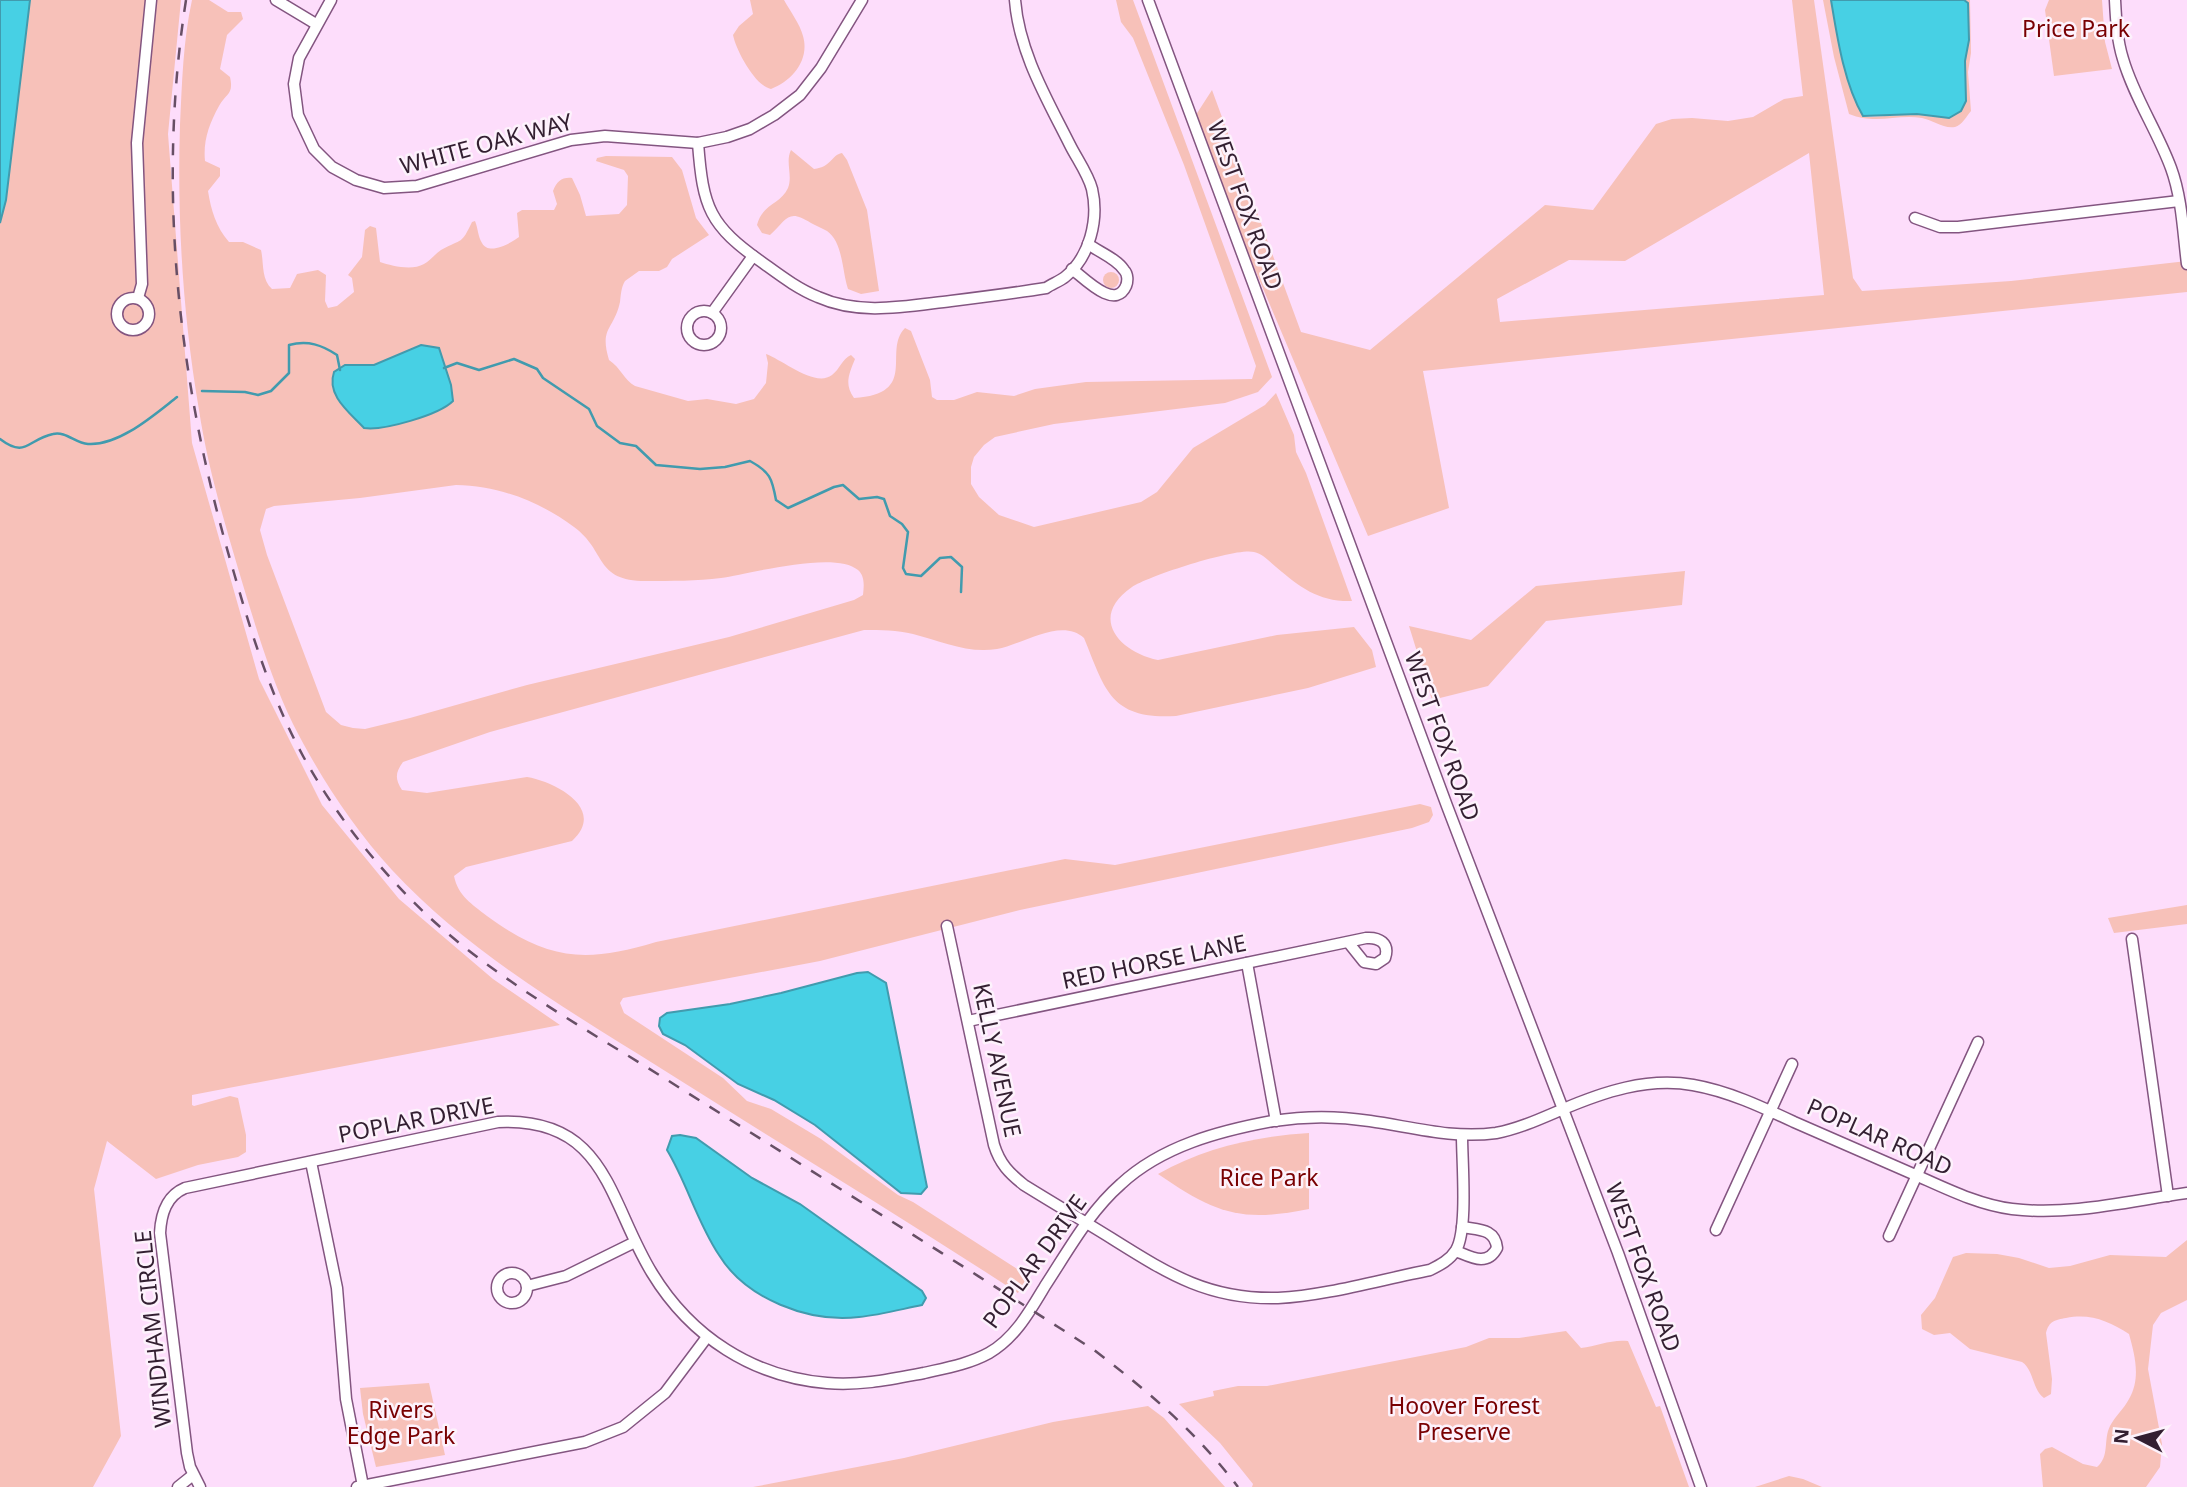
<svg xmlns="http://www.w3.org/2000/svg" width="2187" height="1487" viewBox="0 0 2187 1487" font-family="'Noto Sans',sans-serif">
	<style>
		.green { fill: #f7c1b9; fill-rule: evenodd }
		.water { fill: #47d0e4; stroke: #419bae; stroke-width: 2 }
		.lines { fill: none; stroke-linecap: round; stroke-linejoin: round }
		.stream { stroke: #419bae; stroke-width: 2.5 }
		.minor-casing { stroke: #835580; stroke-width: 13 }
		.minor { stroke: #fff; stroke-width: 10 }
		.rail { stroke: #674f65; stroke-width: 2.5; stroke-dasharray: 12 12; stroke-linecap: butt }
		.labels { text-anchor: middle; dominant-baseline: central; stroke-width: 5; stroke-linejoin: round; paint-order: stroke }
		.park-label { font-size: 23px; fill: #790002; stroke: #fdf2fc }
		.street-label { font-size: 23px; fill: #331f31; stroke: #fdf2fc }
	</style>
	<rect width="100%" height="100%" fill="#fdddfb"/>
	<!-- green -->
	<g class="green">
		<path d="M30 0H181L168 134 192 443 259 679 322 805 399 899 493 979 560 1025 192 1095V1105L194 1106 230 1096 238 1098 246 1135V1152L238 1157 198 1165 156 1179 107 1141 94 1189 121 1436 93 1487H0V223L6 200Z"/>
		<path d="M192 0H209L228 12H241L243 19 227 35 220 69 230 77C234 95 226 93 219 106 209 124 203 141 205 161L220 168V176L208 191C211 210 216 227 229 242H243L261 250C264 263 261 279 272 289L290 288 297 274 318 270 326 275 325 301 328 308 337 306 354 292 352 278 348 275 362 257 365 230 370 226 376 228 380 262C392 266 412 271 424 264 430 261 435 254 441 250 463 238 461 245 472 222L475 221C478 228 478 237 482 243 489 256 511 243 519 237L517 213 522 210H554L557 204 553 191C557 181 562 177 572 178L580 195 586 216 619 214 627 205 628 176 624 170 596 161 597 158 606 156 672 157 682 170 696 218 709 235 672 259 667 267 659 271H639L625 281C621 288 621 294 620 302 614 330 599 327 609 360 621 368 624 380 635 386L688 401 707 399 736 404 754 399 766 383 768 363 766 354C783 360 815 388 832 375 840 369 842 359 851 355L855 359C849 374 844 384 854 398 920 394 882 351 905 328L911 331 930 380 932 397 937 400H954L977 392 1014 396 1035 389 1086 382 1252 379 1256 366 1184 165 1133 38 1121 22 1116 0H1133L1272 377 1258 392 1225 403 1054 424 995 437 984 445 974 457 971 467V484L979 497 999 515 1034 527 1141 502 1157 492 1193 448 1265 405 1276 393 1294 435 1296 452 1306 473 1352 601C1319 602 1301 588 1276 567 1270 562 1263 554 1254 552 1237 547 1148 576 1132 587 1088 617 1119 652 1158 660L1277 635 1354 627 1372 650 1376 667 1308 688 1176 716C1110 720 1105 689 1084 638 1061 617 1022 645 997 649 968 654 941 641 913 634 897 630 881 630 864 630L490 732 403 762C395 773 395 779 402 790L427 793 527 777C556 782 607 809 572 841L466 867 454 876C458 896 472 904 487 916 548 961 586 963 656 942L1065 859 1115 865 1420 804 1431 807 1433 815 1429 822 1412 828 1020 910 820 961 623 998 620 1003 624 1013 723 1078 747 1101 771 1109 821 1139 898 1195 913 1202 1028 1276 1018 1293C900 1216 780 1144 662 1069 568 1010 468 952 392 870 353 828 319 775 293 724 269 674 253 618 237 565 222 514 207 463 199 410 183 316 177 221 180 125 182 84 183 41 192 0ZM456 485C499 486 539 501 574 527 607 551 594 581 646 581 671 581 697 581 721 578 749 574 835 550 858 570 865 576 864 586 863 595L854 600 729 637 527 685 410 718 365 729 353 728 341 725 326 712 267 555 260 530 266 509 274 506 360 498Z"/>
		<path d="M750 0H784C790 11 800 24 803 36 810 60 792 81 771 89 755 86 736 50 733 35L739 26 753 14Z"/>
		<path d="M1792 0H1814L1853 278 1862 291 2011 281 2187 261V292L1423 371 1449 508 1368 536 1192 121 1212 90 1301 332 1370 350 1545 205 1593 210 1656 124 1672 119 1692 118 1728 121 1753 117 1784 99 1803 96ZM1809 153 1824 295 1500 322 1497 299 1569 260 1625 261Z"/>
		<path d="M1823 0H1831C1837 36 1844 84 1863 116L1869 117 1917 114 1935 117 1966 101 1965 61 1969 40 1968 3 1964 0H1970L1971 53 1968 72 1971 111C1966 117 1962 125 1955 127 1943 129 1933 120 1922 118 1896 114 1876 125 1849 114L1834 57Z"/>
		<path d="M2049 0H2102L2105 42 2112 69 2054 76 2045 10Z"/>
		<path d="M791 150 814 169C832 167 831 155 842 153L847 160 867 210 879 291 861 294 848 289C842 271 843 242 827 231 822 228 816 226 811 223 788 208 787 219 770 235L762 233 757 225C762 204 781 204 788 188 793 175 785 162 791 150Z"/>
		<circle cx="1111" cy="280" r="8"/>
		<path d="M1685 571 1682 605 1546 621 1488 686 1432 700 1409 626 1471 640 1536 586Z"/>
		<path d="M2187 905V924L2114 933 2108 918Z"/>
		<path d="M1309 1133V1209C1240 1223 1215 1213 1158 1174 1203 1148 1258 1136 1309 1133Z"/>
		<path d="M2187 1240V1300L2161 1313 2153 1325 2148 1369 2162 1444 2160 1467 2146 1487H2043L2040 1454 2045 1449 2052 1447 2083 1464 2097 1467C2110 1456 2103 1440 2110 1426 2115 1416 2124 1409 2129 1399 2141 1378 2135 1356 2129 1334 2109 1321 2090 1313 2066 1318 2055 1320 2049 1321 2046 1333L2052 1379 2051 1394 2044 1398C2032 1389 2034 1370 2022 1362L1970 1349 1950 1333 1934 1335 1922 1329 1921 1315 1935 1298 1953 1257 1966 1253 1997 1254 2019 1258 2049 1268 2070 1266 2110 1255 2166 1257Z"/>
		<path d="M1566 1331 1581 1348C1597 1346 1612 1339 1628 1341L1656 1407 1660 1406 1689 1487H1252L1253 1484 1220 1443 1179 1404 1214 1396 1213 1391 1238 1386H1267L1466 1347 1489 1338H1519Z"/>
		<path d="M429 1383 445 1455 376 1467 363 1414 360 1388Z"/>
		<path d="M1148 1406 1164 1418 1225 1487H753L904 1458 1053 1422Z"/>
		<path d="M1789 1476 1803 1479 1822 1487H1755Z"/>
	</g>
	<!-- water -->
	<g class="water">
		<path d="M0 0H30L6 200 0 223Z"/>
		<path d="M1831 0H1964L1968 3 1969 40 1965 61 1966 101 1961 111 1949 118 1917 114 1863 116C1844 84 1837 36 1831 0Z"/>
		<path d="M421 345 439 348 451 385 453 401C439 415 383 431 364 428 349 412 326 395 334 372L345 365H374Z"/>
		<path d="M868 972 886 983 927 1187 921 1194 901 1193 815 1125 774 1100 738 1084 685 1045 663 1034 659 1026 660 1018 667 1013 730 1004 781 993 857 973Z"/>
		<path d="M680 1135 696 1138 752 1178 800 1204 922 1291 926 1298 922 1305C902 1309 880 1315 859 1317 809 1323 746 1299 719 1255 697 1222 687 1183 667 1150L672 1136Z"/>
	</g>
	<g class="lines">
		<!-- stream -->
		<g class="stream">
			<path d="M444 368 457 363 479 370 514 359 537 369 543 378 589 409 597 426 620 443 636 446 656 465 700 469 725 467 750 461C770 472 772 478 776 500L788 508 834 487 843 485 859 499 877 497 884 499 890 516 902 524 908 532 903 568 906 574 921 576 940 558 951 557 962 567 961 592"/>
			<path d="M202 391 245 392 258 395 271 391 289 373V345C308 340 322 345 337 355L340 370"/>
			<path d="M0 439C26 459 28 439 53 434 66 431 75 443 88 444 119 446 154 415 177 397"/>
		</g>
		<defs>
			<g id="minor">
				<path d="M276 0 316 24"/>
				<path d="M331 0 299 58 294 84 298 115 314 149 332 167 356 180 384 188 417 186 571 140 605 136 698 143 727 137 750 129 774 115 800 95 821 68 862 0"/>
				<path d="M1148 0 1447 806 1618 1253 1701 1487"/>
				<path d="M2115 0C2116 20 2117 40 2123 59 2134 97 2157 130 2171 168 2182 198 2183 232 2187 264"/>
				<path d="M698 143C703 208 709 225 763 263 781 276 798 289 818 297 860 316 907 306 951 301 983 297 1015 293 1046 288 1052 284 1060 281 1065 277 1090 257 1099 219 1092 189 1088 174 1077 159 1070 145 1047 99 1019 52 1015 0"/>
				<path d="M1915 218 1940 227H1958L2179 201"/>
				<path d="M1072 269C1084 278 1115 311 1126 286 1128 281 1128 274 1124 270 1117 259 1099 252 1088 244"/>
				<circle cx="133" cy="314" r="16"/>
				<path d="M138 298 142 284 137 143 151 0"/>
				<circle cx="704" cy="328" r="17"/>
				<path d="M712 313 753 256"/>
				<path d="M947 926 994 1145C1000 1164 1009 1173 1024 1185 1053 1203 1082 1220 1111 1238 1167 1273 1208 1300 1278 1298 1325 1296 1383 1279 1430 1270 1440 1265 1450 1260 1456 1250 1468 1230 1462 1162 1462 1136"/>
				<path d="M2132 939 2168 1196"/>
				<path d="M1247 963 1276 1121"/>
				<path d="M968 1021 1366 938C1379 937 1390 943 1385 958L1376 964 1364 962 1348 942"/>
				<path d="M311 1162 337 1288 346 1399 363 1486"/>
				<path d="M1716 1230 1792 1064"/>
				<path d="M1889 1236 1978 1042"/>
				<path d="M1456 1251C1471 1257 1487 1267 1497 1248 1495 1228 1478 1230 1462 1227"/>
				<circle cx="512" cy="1288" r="15"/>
				<path d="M527 1286 566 1276 635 1242"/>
				<path d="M178 1487 193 1475"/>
				<path d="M200 1487 190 1467 187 1453 160 1233C161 1214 166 1196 185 1188L498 1122C607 1117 608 1201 652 1273 691 1337 753 1377 827 1383 860 1386 892 1379 924 1373 946 1368 969 1364 989 1353 1015 1338 1030 1311 1045 1286 1068 1251 1089 1212 1121 1184 1162 1146 1219 1131 1273 1121 1305 1116 1338 1116 1370 1121 1412 1127 1453 1139 1496 1133 1518 1129 1540 1119 1561 1110 1603 1092 1647 1077 1693 1085 1728 1091 1762 1107 1794 1122 1836 1140 1878 1159 1920 1177 1949 1190 1980 1205 2012 1209 2070 1216 2129 1201 2187 1193"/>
				<path d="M357 1487 585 1442 623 1427 665 1393 707 1337"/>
			</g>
		</defs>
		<!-- minor casing -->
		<use href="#minor" class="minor-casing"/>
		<!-- minor -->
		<use href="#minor" class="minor"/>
		<!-- rail -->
		<path class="rail" d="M186 0C156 192 179 388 234 573 252 636 272 699 303 756 336 816 380 871 429 917 501 983 590 1031 672 1083 813 1172 954 1260 1094 1350 1149 1392 1196 1432 1238 1487"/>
	</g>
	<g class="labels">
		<!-- park labels -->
		<g class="park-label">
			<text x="2076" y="28">Price Park</text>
			<text x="1269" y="1177">Rice Park</text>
			<text x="1464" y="1405">Hoover Forest<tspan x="1464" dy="26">Preserve</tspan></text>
			<text x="401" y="1409">Rivers<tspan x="401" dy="26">Edge Park</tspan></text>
		</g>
		<!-- street labels -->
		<g class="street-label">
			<text transform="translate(486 143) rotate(-15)">WHITE OAK WAY</text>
			<text transform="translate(1246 205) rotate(70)">WEST FOX ROAD</text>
			<text transform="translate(1443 736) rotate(70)">WEST FOX ROAD</text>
			<text transform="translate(1154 961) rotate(-12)">RED HORSE LANE</text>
			<text transform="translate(998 1060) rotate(78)">KELLY AVENUE</text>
			<text transform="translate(416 1119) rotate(-11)">POPLAR DRIVE</text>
			<text transform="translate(1880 1136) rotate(24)">POPLAR ROAD</text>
			<text transform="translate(1034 1261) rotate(-54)">POPLAR DRIVE</text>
			<text transform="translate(1644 1267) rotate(70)">WEST FOX ROAD</text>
			<text transform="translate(152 1329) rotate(-96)">WINDHAM CIRCLE</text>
		</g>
	</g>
	<!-- north arrow -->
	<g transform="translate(2138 1438) rotate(276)" stroke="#fdf2fc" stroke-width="5" paint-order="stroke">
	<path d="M0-5L12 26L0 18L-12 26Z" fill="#331f31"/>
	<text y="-10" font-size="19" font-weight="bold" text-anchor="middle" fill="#331f31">N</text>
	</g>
</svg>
